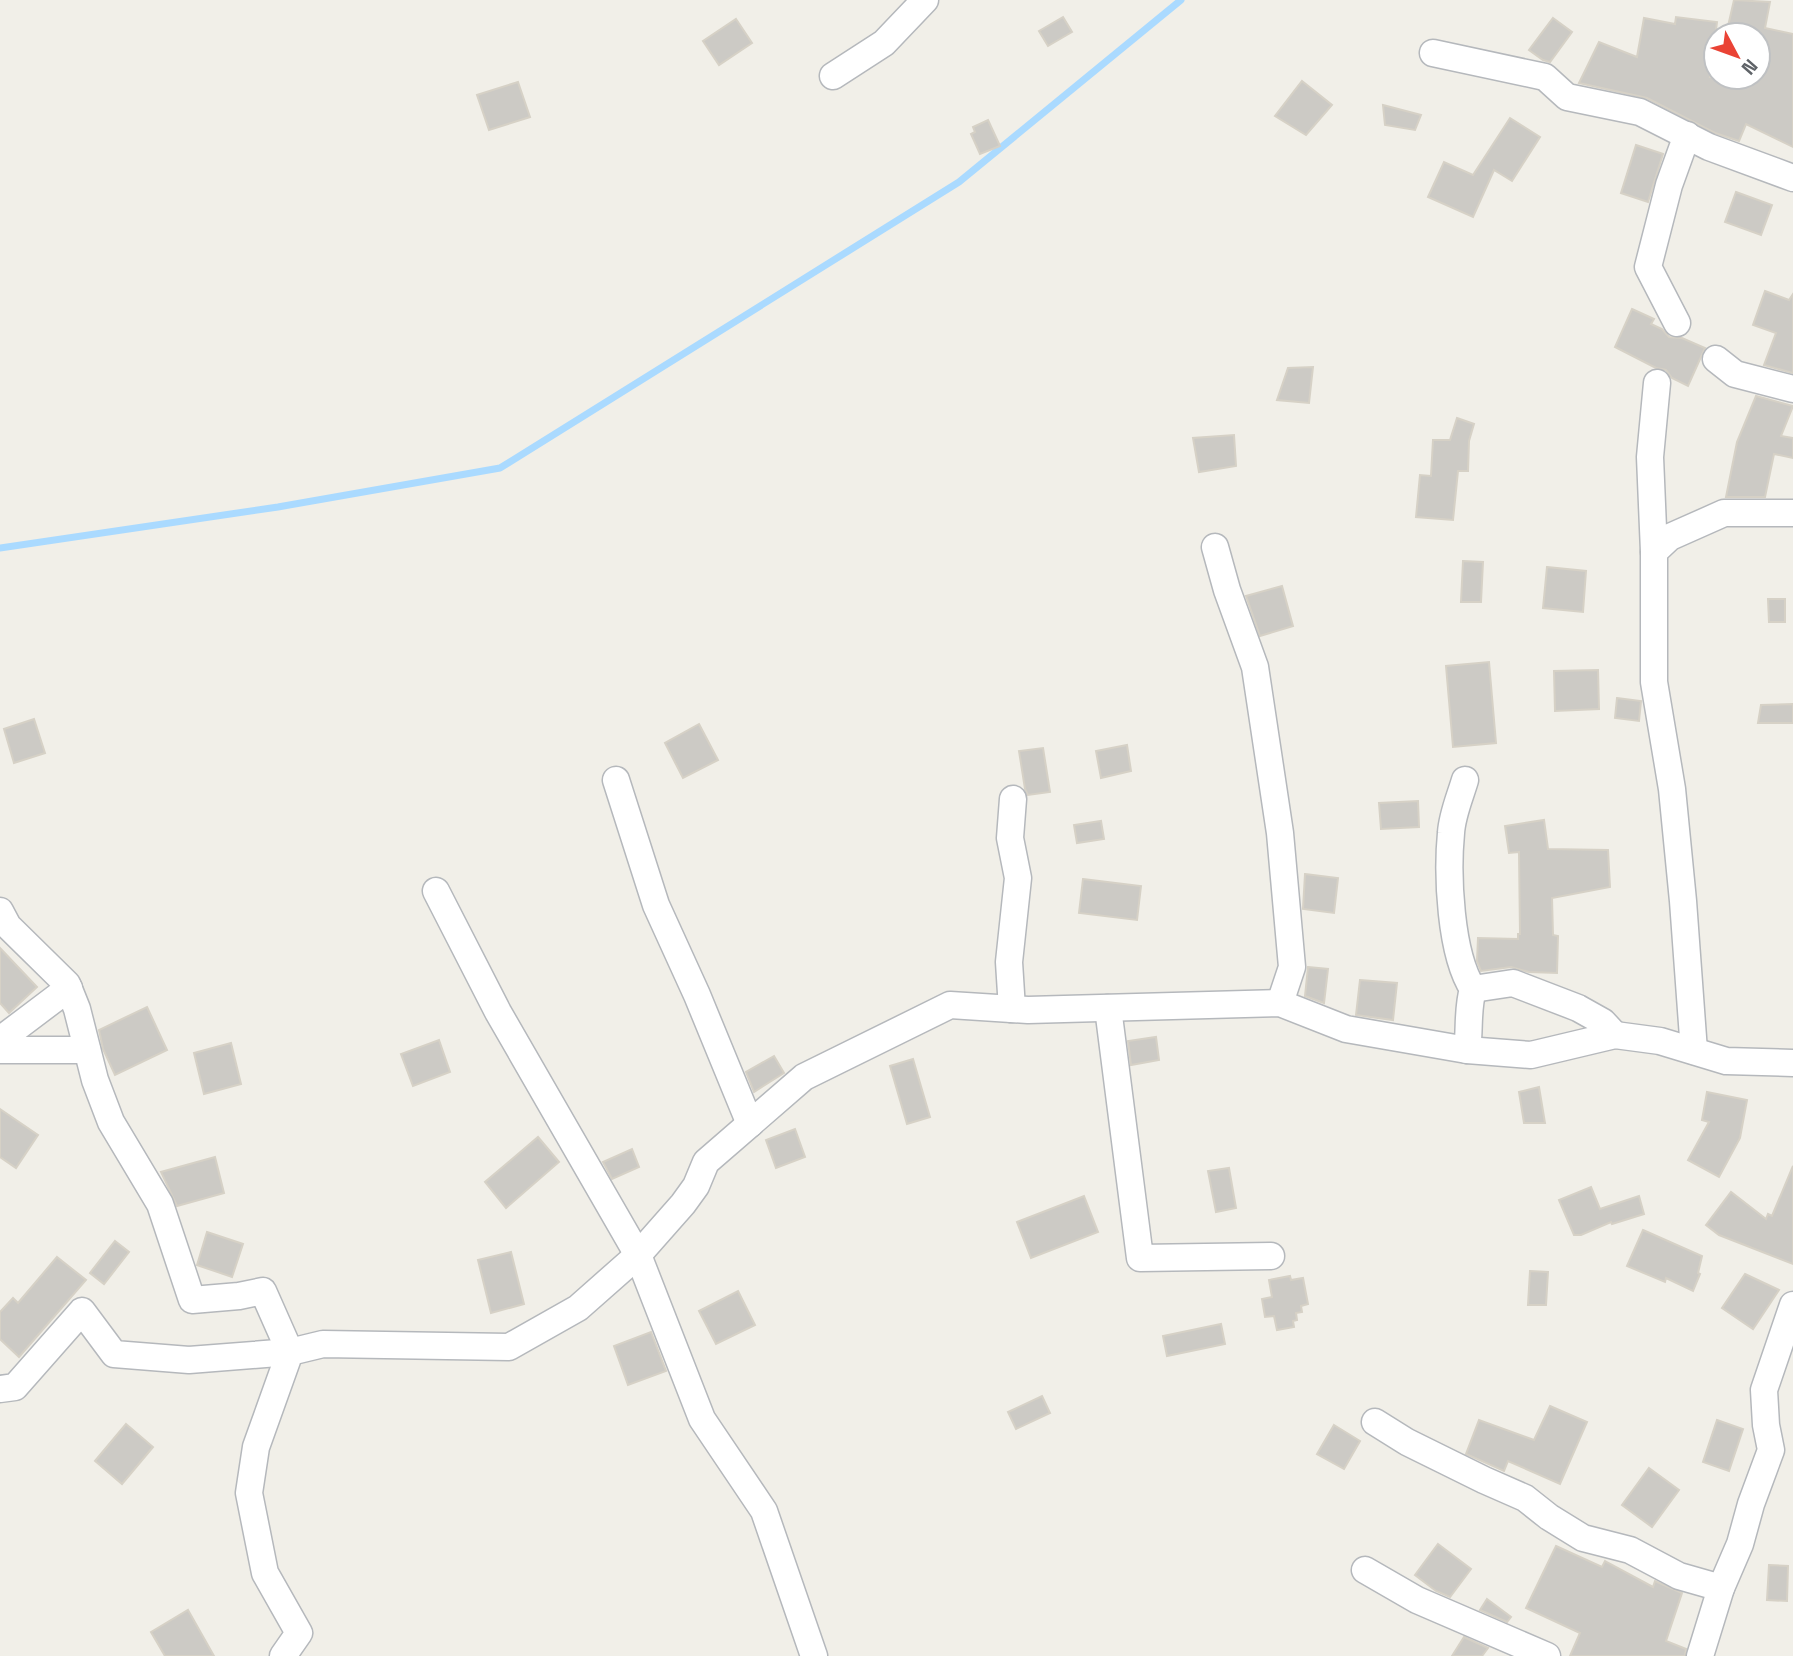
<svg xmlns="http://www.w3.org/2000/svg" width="1793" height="1656" viewBox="0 0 1793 1656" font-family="'Space Grotesk',sans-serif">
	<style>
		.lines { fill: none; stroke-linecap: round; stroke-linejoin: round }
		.stream { stroke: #aadaff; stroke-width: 7 }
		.building { fill: #cccac5; stroke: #d6d1c6; stroke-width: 2 }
		.minor-casing { stroke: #b5b8bc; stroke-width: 29 }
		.minor { stroke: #fff; stroke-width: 26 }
	</style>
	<rect width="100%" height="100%" fill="#f1efe8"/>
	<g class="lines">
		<!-- stream -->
		<path class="stream" d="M0 548 278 507 500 468 959 182 1181 0"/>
	</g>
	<!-- building -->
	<g class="building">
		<path d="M1734 0 1770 2 1765 28 1793 34V147L1746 124 1739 141 1715 133 1647 98 1579 83 1599 42 1637 57 1644 18 1675 24 1676 17 1717 22 1710 77H1758V35H1726Z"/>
		<path d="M1063 17 1072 32 1048 46 1039 31Z"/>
		<path d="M1553 18 1572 32 1550 62 1543 60 1529 50Z"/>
		<path d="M736 19 752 43 719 65 703 41Z"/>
		<path d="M1302 81 1332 105 1306 135 1275 116Z"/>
		<path d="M518 82 530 117 489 130 477 95Z"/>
		<path d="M1383 105 1421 115 1415 130 1385 125Z"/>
		<path d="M1510 118 1540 137 1512 181 1494 170 1473 217 1428 197 1444 162 1473 175Z"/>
		<path d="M988 120 1000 146 980 154 971 134 975 132 973 127Z"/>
		<path d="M1636 145 1663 154 1648 202 1621 193Z"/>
		<path d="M1736 192 1772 205 1761 235 1725 222Z"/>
		<path d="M1765 291 1789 300 1793 294V373L1764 365 1776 333 1753 325Z"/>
		<path d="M1632 309 1654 319 1651 324 1662 329 1669 337 1682 338 1705 348 1688 386 1672 378 1666 370 1656 368 1615 347Z"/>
		<path d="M1313 367 1309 403 1277 400 1288 368Z"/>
		<path d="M1756 396 1793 406 1781 436 1793 438V458L1774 454 1765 497H1726L1737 442Z"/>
		<path d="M1457 418 1474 424 1469 441 1468 471H1458L1453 520 1416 517 1420 475 1431 476 1433 440H1450Z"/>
		<path d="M1234 435 1236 466 1199 472 1193 438Z"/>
		<path d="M1463 561 1483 562 1481 602H1461Z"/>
		<path d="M1547 567 1586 571 1583 612 1543 608Z"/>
		<path d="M1282 586 1293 626 1260 636 1246 596Z"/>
		<path d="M1768 599H1785V622H1769Z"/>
		<path d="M1489 662 1496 743 1453 747 1446 666Z"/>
		<path d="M1598 670 1599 709 1555 711 1554 671Z"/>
		<path d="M1617 698 1641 701 1639 721 1615 718Z"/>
		<path d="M1793 704V723H1758L1761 705Z"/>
		<path d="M34 719 45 753 14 763 4 729Z"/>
		<path d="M699 724 718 760 683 778 665 743Z"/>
		<path d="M1127 745 1131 771 1101 778 1096 751Z"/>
		<path d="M1043 748 1050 792 1028 795 1025 789 1019 751Z"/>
		<path d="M1418 801 1419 827 1381 829 1379 803Z"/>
		<path d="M1544 820 1548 849 1608 850 1610 887 1552 898 1553 935 1558 936 1557 973 1529 972 1511 967 1481 971 1477 961 1478 938 1518 939V934H1520L1519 852 1509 853 1505 826Z"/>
		<path d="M1101 821 1104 839 1077 843 1074 825Z"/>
		<path d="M1305 874 1338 878 1334 913 1303 909Z"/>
		<path d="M1083 879 1141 886 1137 920 1079 913Z"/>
		<path d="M0 948 37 987 9 1013 0 1003Z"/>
		<path d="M1308 967 1328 969 1324 1003 1305 996Z"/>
		<path d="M1360 980 1397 983 1393 1020 1356 1015Z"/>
		<path d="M147 1007 167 1050 115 1075 103 1049 99 1030Z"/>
		<path d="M1156 1037 1159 1060 1131 1065 1128 1041Z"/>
		<path d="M439 1040 450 1072 413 1086 401 1054Z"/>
		<path d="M231 1043 241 1084 204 1094 194 1053Z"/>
		<path d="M774 1056 784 1073 754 1092 746 1072Z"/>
		<path d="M913 1059 930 1117 907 1124 890 1066Z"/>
		<path d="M1539 1087 1545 1123H1524L1519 1092Z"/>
		<path d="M1707 1092 1747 1100 1740 1138 1719 1177 1688 1160 1709 1122 1702 1120Z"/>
		<path d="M0 1109 38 1135 16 1168 0 1157Z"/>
		<path d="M795 1129 805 1157 776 1168 766 1140Z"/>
		<path d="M538 1137 559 1162 506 1208 485 1182Z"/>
		<path d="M632 1149 639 1167 612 1179 603 1162Z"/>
		<path d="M215 1157 224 1193 177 1206 161 1172Z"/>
		<path d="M1793 1166V1264L1719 1235 1706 1225 1731 1192 1766 1219 1768 1214 1772 1216Z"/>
		<path d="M1229 1168 1236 1208 1216 1212 1208 1171Z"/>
		<path d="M1591 1187 1600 1209 1639 1196 1644 1214 1612 1224 1611 1222 1581 1235H1574L1559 1200Z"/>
		<path d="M1084 1196 1098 1232 1031 1258 1017 1222Z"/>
		<path d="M1643 1230 1702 1256 1698 1273 1700 1274 1693 1291 1666 1278 1665 1282 1627 1266Z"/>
		<path d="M207 1232 243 1244 232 1277 197 1265Z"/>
		<path d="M115 1241 129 1252 104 1284 90 1273Z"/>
		<path d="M511 1252 524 1304 491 1313 478 1260Z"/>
		<path d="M57 1257 86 1280 19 1357 0 1339V1312L13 1298 18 1303Z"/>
		<path d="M1530 1271 1548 1272 1546 1305H1528Z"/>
		<path d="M1745 1274 1779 1290 1753 1329 1722 1308Z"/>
		<path d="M1290 1276 1291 1280 1303 1278 1308 1304 1301 1306 1302 1312 1296 1313 1297 1320 1293 1321 1294 1327 1277 1330 1274 1316 1265 1317 1262 1299 1272 1297 1269 1280Z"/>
		<path d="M738 1291 755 1325 716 1344 699 1311Z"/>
		<path d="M1221 1324 1225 1344 1167 1356 1163 1336Z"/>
		<path d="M651 1332 666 1371 628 1385 614 1346Z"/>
		<path d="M1042 1396 1050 1413 1016 1429 1008 1412Z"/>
		<path d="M1550 1406 1587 1422 1560 1484 1508 1461 1504 1471 1466 1454 1479 1420 1534 1440Z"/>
		<path d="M1717 1420 1743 1429 1729 1471 1703 1462Z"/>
		<path d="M126 1424 153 1447 122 1484 95 1461Z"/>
		<path d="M1334 1425 1360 1441 1344 1469 1317 1454Z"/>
		<path d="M1649 1468 1679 1490 1652 1527 1622 1505Z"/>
		<path d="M1438 1544 1471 1569 1450 1597 1436 1591 1415 1575Z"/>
		<path d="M1556 1546 1602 1567 1605 1561 1653 1587 1655 1581 1682 1593 1666 1641 1686 1649 1685 1656H1570L1580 1633 1526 1608Z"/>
		<path d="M1769 1565 1788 1566 1787 1601 1767 1600Z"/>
		<path d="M1487 1599 1511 1617 1507 1622 1480 1610Z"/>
		<path d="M188 1610 214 1656H165L151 1632Z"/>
		<path d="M1464 1637 1488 1648 1482 1656H1452Z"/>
	</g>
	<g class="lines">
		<defs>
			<g id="minor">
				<path d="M1433 53 1545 77 1567 97 1640 112 1709 147 1793 178"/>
				<path d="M833 76 884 43 925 0"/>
				<path d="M1677 323 1648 267 1669 185 1687 135"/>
				<path d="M1716 359 1735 374 1793 389"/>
				<path d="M1215 547 1227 590 1255 667 1280 833 1292 967 1280 1003"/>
				<path d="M1654 552 1650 457 1657 383"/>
				<path d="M616 780 656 905 697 995 750 1124"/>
				<path d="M1465 780C1460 797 1452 815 1451 833 1447 874 1450 954 1473 989 1467 1009 1470 1030 1467 1050"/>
				<path d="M436 891 498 1012 638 1255 702 1419 764 1511 814 1656"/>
				<path d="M0 911 8 926 67 984 77 1009 95 1080 111 1122 160 1204 192 1300 239 1296 263 1291 290 1352 189 1360 114 1354 82 1311 15 1387 0 1389"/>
				<path d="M1473 989 1513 983 1578 1008 1603 1022 1615 1035"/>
				<path d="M1108 1008 1140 1258 1271 1256"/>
				<path d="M1012 1009 1009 962 1018 878 1010 838 1013 799"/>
				<path d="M0 1040 69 988"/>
				<path d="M0 1050H87"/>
				<path d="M1694 1051 1683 901 1672 789 1654 682V552L1670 537 1724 513H1793"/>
				<path d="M1375 1422 1407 1442 1484 1480 1525 1498 1549 1517 1583 1538 1630 1550 1679 1576 1721 1588"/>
				<path d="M1365 1570 1417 1600 1547 1656"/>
				<path d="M283 1656 299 1633 265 1573 249 1493 256 1447 290 1352 323 1344 509 1347 578 1308 638 1255 683 1204 696 1186 706 1162 804 1077 950 1005 1028 1010 1280 1003 1346 1029 1467 1050 1531 1055 1615 1035 1660 1041 1726 1061 1793 1063"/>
				<path d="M1700 1656 1721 1588 1740 1544 1751 1504 1771 1450 1766 1425 1764 1390 1793 1305"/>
			</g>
		</defs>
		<!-- minor casing -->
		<use href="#minor" class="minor-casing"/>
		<!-- minor -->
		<use href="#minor" class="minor"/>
	</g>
	<!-- north arrow -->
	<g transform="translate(1737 56) rotate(131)"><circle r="33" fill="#ffffff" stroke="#bfc1c3" stroke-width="2"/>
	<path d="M0-5L12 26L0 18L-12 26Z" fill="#ea4335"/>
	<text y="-10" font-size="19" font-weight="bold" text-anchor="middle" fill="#5f6368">N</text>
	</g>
</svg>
